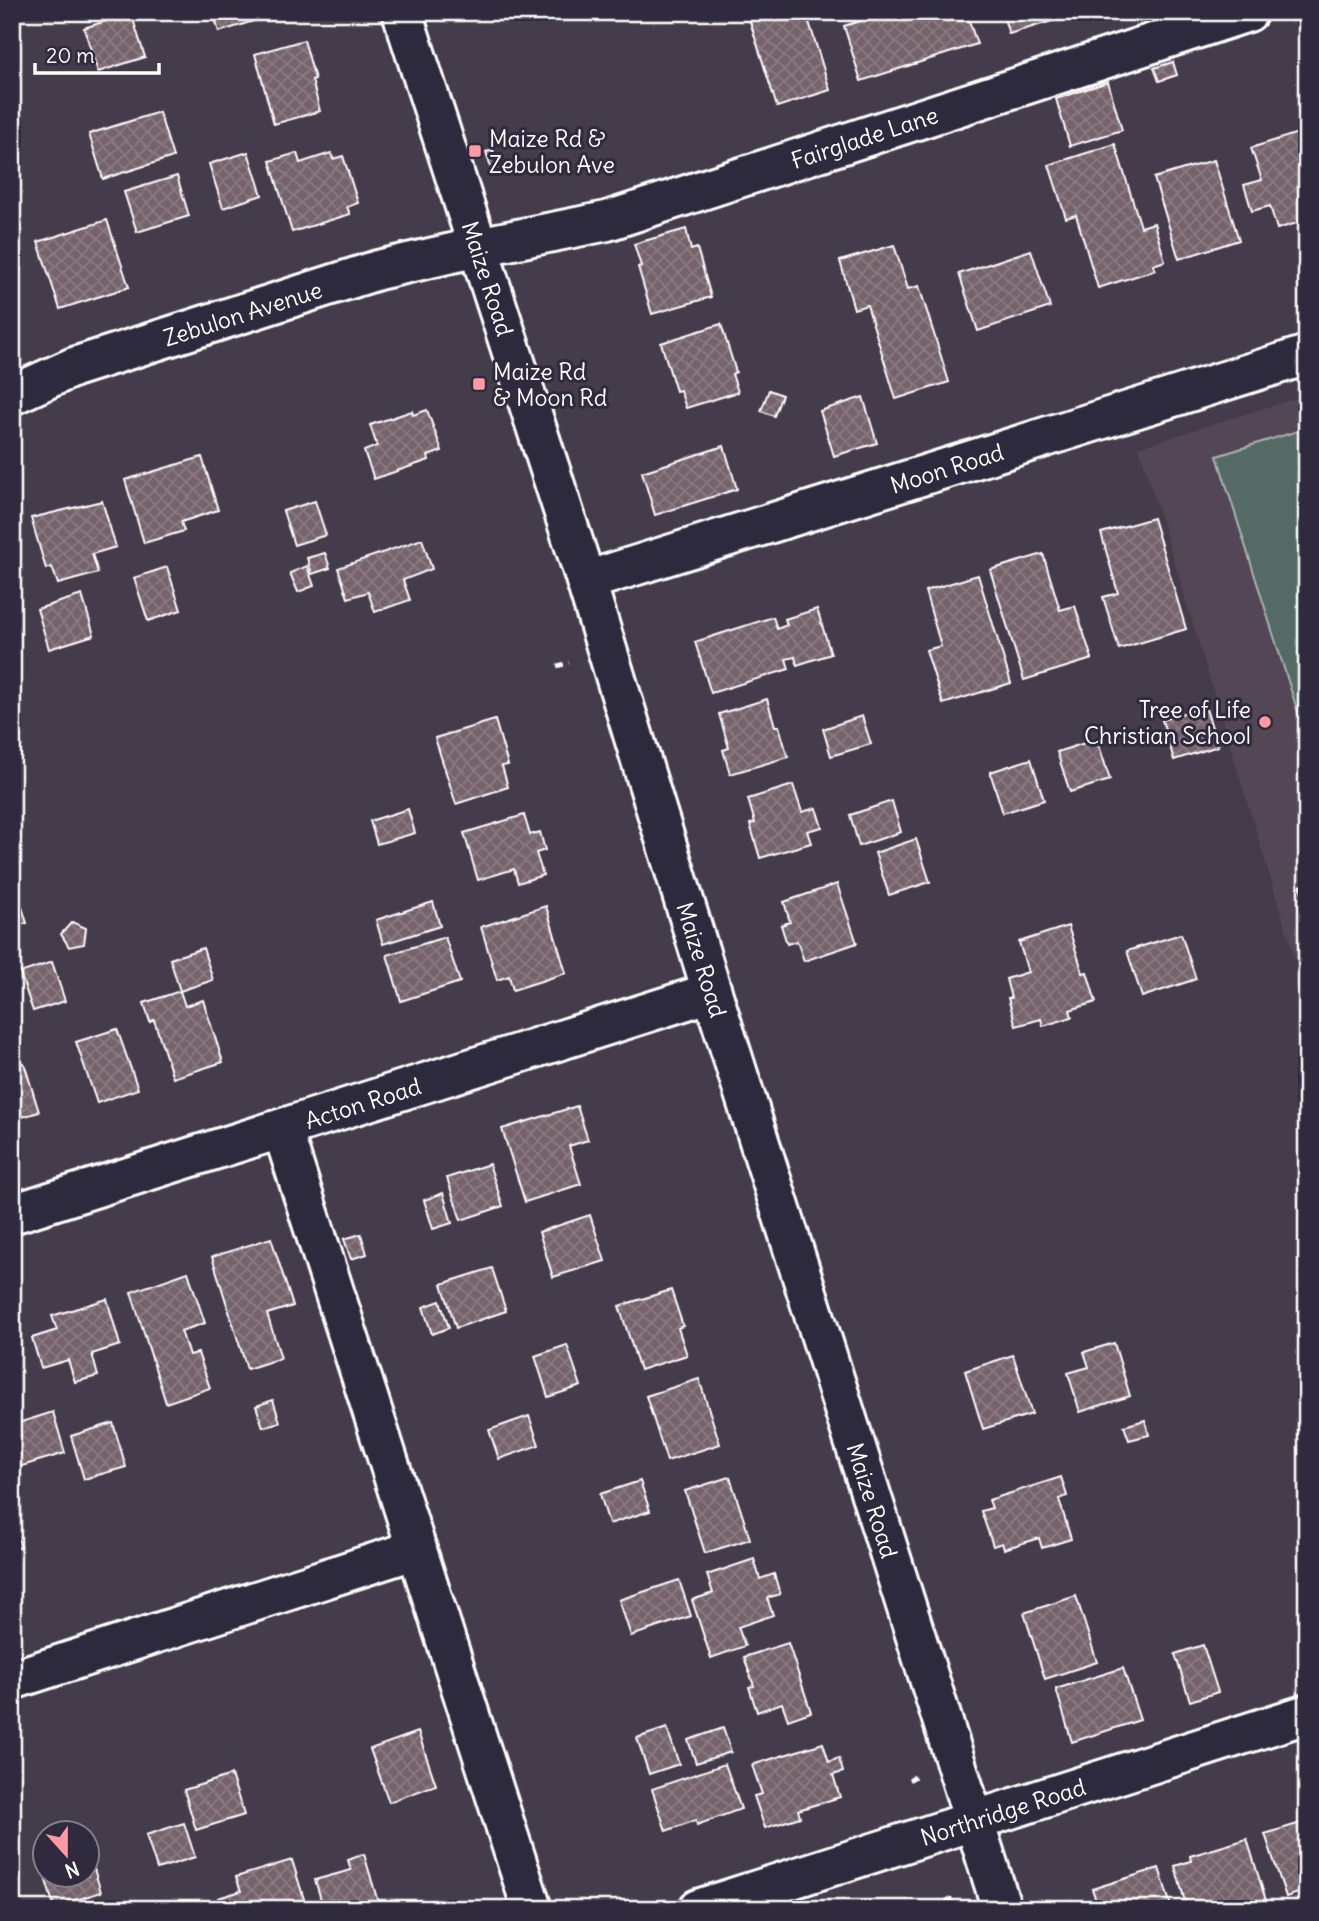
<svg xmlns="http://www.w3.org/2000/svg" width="1319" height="1921" viewBox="0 0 1319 1921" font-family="Delius,sans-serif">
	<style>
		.built { fill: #534755 }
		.pitch { fill: #546a65; stroke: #aab4b2; stroke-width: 2 }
		.building { fill: url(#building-cross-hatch); stroke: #fff; stroke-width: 2 }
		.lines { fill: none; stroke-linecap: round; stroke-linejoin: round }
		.minor-casing { stroke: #fff; stroke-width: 44 }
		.path { stroke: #fff; stroke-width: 4.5; stroke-dasharray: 7 5; stroke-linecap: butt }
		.minor { stroke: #2f2a3d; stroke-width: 38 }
		.poi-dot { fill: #ff9aa2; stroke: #2f2a3d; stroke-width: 2.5 }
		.labels { text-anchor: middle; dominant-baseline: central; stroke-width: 6; stroke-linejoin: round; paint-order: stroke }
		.street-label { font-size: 23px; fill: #fff; stroke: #2f2a3d }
		.poi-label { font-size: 23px; fill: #fff; stroke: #2f2a3d; text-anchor: start }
	</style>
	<defs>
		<pattern id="building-cross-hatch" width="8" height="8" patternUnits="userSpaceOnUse" patternTransform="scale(1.75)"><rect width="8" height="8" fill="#75626b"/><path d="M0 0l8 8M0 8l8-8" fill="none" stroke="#8a7a81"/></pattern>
	</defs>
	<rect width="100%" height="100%" fill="#443b4b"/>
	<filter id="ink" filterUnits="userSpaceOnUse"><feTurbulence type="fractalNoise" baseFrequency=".0143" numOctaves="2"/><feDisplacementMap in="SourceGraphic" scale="14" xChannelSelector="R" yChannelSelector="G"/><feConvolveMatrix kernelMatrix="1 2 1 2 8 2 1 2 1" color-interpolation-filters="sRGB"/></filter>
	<g filter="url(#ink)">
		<!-- built -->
		<path class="built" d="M1307 395V998L1139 447Z"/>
		<!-- pitch -->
		<path class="pitch" d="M1307 428V741L1217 456Z"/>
		<!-- building -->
		<g class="building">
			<path d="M213 12H282L219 32Z"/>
			<path d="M747 12H806L830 90 777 107Z"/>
			<path d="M888 12H966L977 44 861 81 844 26Z"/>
			<path d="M1002 12H1060L1062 18 1009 34Z"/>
			<path d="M131 13 145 57 98 72 84 28Z"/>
			<path d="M1307 19V37L1301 21Z"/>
			<path d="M304 40 315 79 312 80 320 111 274 124 255 54Z"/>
			<path d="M1173 62 1177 75 1159 81 1154 68Z"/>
			<path d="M1108 82 1122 130 1070 146 1056 99Z"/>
			<path d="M159 112 173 157 103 179 89 134Z"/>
			<path d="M1307 130V220L1277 229 1270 206 1252 211 1244 185 1262 180 1251 148Z"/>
			<path d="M1115 144 1141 227 1154 223 1165 261 1153 265 1155 270 1098 288 1076 215 1066 218 1049 165Z"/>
			<path d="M493 150 498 168 492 170 486 152Z"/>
			<path d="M248 152 262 195 223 208 209 164Z"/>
			<path d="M297 153 300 163 331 153 333 159 343 156 358 203 347 207 350 214 292 232 270 161Z"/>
			<path d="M1214 160 1239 240 1179 259 1154 178Z"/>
			<path d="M177 176 189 216 137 232 124 192Z"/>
			<path d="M107 220 129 287 60 309 38 242Z"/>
			<path d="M686 229 691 250 697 248 711 297 652 314 638 267 641 266 634 244Z"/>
			<path d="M894 245 908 289 919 286 949 382 896 399 867 305 854 309 840 261Z"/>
			<path d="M1031 250 1050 307 978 331 959 274Z"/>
			<path d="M721 324 736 372 732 374 738 392 686 408 680 390 676 391 661 343Z"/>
			<path d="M769 390 782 395 774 416 761 411Z"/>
			<path d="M863 397 877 443 834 456 820 411Z"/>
			<path d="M427 410 442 451 428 456 429 460 374 479 364 451 377 446 370 425 412 411 413 415Z"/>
			<path d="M724 446 737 489 655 515 642 472Z"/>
			<path d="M202 457 218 510 181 522 184 531 144 543 125 480Z"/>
			<path d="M102 501 116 547 92 554 98 573 58 584 52 567 46 569 31 518Z"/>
			<path d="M315 501 326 535 294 545 283 511Z"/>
			<path d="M1153 518 1186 629 1119 649 1103 597 1118 593 1101 533Z"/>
			<path d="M422 539 432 569 403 580 410 600 375 612 368 592 348 598 338 568Z"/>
			<path d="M325 553 330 568 312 574 307 558Z"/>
			<path d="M1043 554 1060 610 1075 606 1092 659 1024 680 990 570Z"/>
			<path d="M307 566 314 586 298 592 290 573Z"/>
			<path d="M167 567 181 610 148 621 134 578Z"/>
			<path d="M978 575 1011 683 943 704 926 650 941 646 925 591Z"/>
			<path d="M82 595 94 635 49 649 37 609Z"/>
			<path d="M817 609 831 654 797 665 795 657 786 659 789 669 711 693 695 642 773 617 777 629 787 625 785 619Z"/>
			<path d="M767 699 775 726H779L788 757 730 774 723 750 729 748 719 714Z"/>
			<path d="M1205 706 1218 746 1174 760 1162 720Z"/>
			<path d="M862 716 871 744 831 756 823 729Z"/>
			<path d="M495 720 508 765 502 766 508 787 456 804 435 738Z"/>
			<path d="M1097 739 1110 780 1070 792 1057 752Z"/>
			<path d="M1031 759 1044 800 1003 813 990 772Z"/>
			<path d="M793 785 802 812 816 808 822 827 807 831 811 843 760 858 750 824 755 823 748 799Z"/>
			<path d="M892 801 901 832 859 846 850 815Z"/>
			<path d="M408 809 415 833 377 844 370 821Z"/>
			<path d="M524 815 530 835 540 832 545 850 536 853 543 875 518 883 514 869 478 880 464 833Z"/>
			<path d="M916 839 930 882 889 895 875 853Z"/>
			<path d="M837 884 857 943 804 961 797 941 787 944 781 925 790 922 784 902Z"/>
			<path d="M1307 884V906L1300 886Z"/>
			<path d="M433 902 440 926 383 944 376 920Z"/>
			<path d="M21 904 27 923 13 927 12 907Z"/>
			<path d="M546 906 566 973 513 990 509 976 497 980 481 927Z"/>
			<path d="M72 922 86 928 84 944 69 947 61 934Z"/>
			<path d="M1068 926 1083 973 1087 972 1096 1002 1070 1010 1072 1017 1043 1026 1041 1019 1016 1026 1008 998H1011L1006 979 1028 972 1019 942Z"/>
			<path d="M1181 934 1196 979 1142 997 1127 951Z"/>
			<path d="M445 937 460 982 401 1001 387 955Z"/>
			<path d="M203 948 213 980 180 991 170 959Z"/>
			<path d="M52 962 65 1001 33 1011 20 973Z"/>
			<path d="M180 991 185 1006 203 1000 223 1062 173 1078 154 1020 150 1022 144 1003Z"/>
			<path d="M117 1029 138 1089 97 1103 76 1042Z"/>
			<path d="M12 1056 15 1065 24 1063 39 1112 12 1120Z"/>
			<path d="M577 1106 588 1140 569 1146 581 1184 525 1202 502 1129Z"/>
			<path d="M489 1164 503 1206 461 1220 447 1178Z"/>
			<path d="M443 1193 452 1223 433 1229 424 1200Z"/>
			<path d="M590 1215 605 1261 553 1277 539 1232Z"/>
			<path d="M361 1234 367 1254 351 1259 344 1239Z"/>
			<path d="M271 1238 293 1306 267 1314 281 1358 247 1369 212 1257Z"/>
			<path d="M492 1268 506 1311 456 1328 442 1284Z"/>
			<path d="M188 1272 205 1323 181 1331 189 1355 198 1353 210 1388 166 1403 131 1292Z"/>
			<path d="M671 1290 683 1326 678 1328 687 1355 640 1370 619 1306Z"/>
			<path d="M107 1299 120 1345 92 1354 98 1376 75 1382 68 1360 41 1368 32 1338 57 1330 52 1316Z"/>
			<path d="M440 1301 449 1328 432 1334 423 1307Z"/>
			<path d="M1114 1343 1130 1396 1080 1412 1068 1373 1089 1367 1084 1352Z"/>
			<path d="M567 1345 581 1386 548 1397 535 1356Z"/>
			<path d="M1013 1355 1032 1414 983 1429 965 1371Z"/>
			<path d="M699 1379 720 1444 667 1461 646 1396Z"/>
			<path d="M273 1400 280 1422 263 1427 256 1406Z"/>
			<path d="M53 1412 65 1453 12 1469V1425Z"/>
			<path d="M529 1416 539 1445 499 1459 489 1430Z"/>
			<path d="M1145 1420 1149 1435 1129 1440 1124 1426Z"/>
			<path d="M113 1423 126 1467 84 1479 71 1436Z"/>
			<path d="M730 1477 750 1539 705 1553 685 1491Z"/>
			<path d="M1061 1477 1067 1496 1059 1499 1071 1539 1042 1548 1039 1538 1004 1549 1002 1543 993 1546 981 1511 992 1508 989 1500Z"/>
			<path d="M640 1481 650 1511 609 1524 600 1494Z"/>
			<path d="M16 1532 21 1547 12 1550V1533Z"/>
			<path d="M754 1559 760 1579 774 1574 780 1594 767 1598 773 1615 738 1627 745 1646 711 1658 692 1600 713 1593 707 1575Z"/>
			<path d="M679 1580 691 1616 631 1636 619 1600Z"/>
			<path d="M1076 1596 1097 1662 1045 1679 1024 1613Z"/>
			<path d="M788 1643 811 1712 788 1720 782 1703 757 1712 749 1687 754 1686 744 1657Z"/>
			<path d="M1203 1645 1218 1692 1190 1701 1175 1654Z"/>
			<path d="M1123 1668 1140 1720 1072 1742 1056 1689Z"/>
			<path d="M667 1728 679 1764 649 1774 637 1738Z"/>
			<path d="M723 1728 731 1752 696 1763 688 1740Z"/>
			<path d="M418 1732 436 1785 389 1802 370 1749Z"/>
			<path d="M823 1743 829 1762 839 1758 843 1772 833 1775 840 1797 798 1810 800 1817 765 1828 754 1796 762 1794 752 1765Z"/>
			<path d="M725 1764 741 1809 697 1825 696 1820 666 1831 652 1789Z"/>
			<path d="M231 1775 244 1815 196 1830 184 1790Z"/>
			<path d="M1307 1821V1890L1286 1897 1265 1834Z"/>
			<path d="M184 1823 195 1857 157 1869 146 1835Z"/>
			<path d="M1247 1839 1268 1907 1187 1909 1175 1866 1191 1861 1190 1856Z"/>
			<path d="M88 1849 101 1892 54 1907 39 1857 46 1855V1876H88Z"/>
			<path d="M364 1854 380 1909H324L315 1880 351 1870 348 1860Z"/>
			<path d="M292 1860 307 1909H221L218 1898 241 1891 236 1877Z"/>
			<path d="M1159 1868 1172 1909H1099L1092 1889Z"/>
		</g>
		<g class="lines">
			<defs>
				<g id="minor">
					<path id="s1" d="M402 12 586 581 712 992 1002 1909"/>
					<path id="s2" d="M12 395 74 367 378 270 478 247 607 221 1248 12"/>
					<path id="s3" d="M586 581 1307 355"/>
					<path d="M282 1129 532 1909"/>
					<path id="s4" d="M12 1214 712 992"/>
					<path d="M12 1680 417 1549"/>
					<path id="s5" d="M698 1909 1307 1714"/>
				</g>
			</defs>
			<!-- minor casing -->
			<use href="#minor" class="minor-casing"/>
			<!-- path -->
			<g class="path">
				<path d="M557 666 569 663"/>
				<path d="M909 1780 918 1775"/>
				<path d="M946 1901 956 1898"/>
			</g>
			<!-- minor -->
			<use href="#minor" class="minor"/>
		</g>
	</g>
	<!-- markers -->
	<g class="poi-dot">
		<rect x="468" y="144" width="14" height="14" rx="3.5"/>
		<rect x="472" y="377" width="14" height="14" rx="3.5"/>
		<circle cx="1265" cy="722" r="7"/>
	</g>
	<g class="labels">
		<!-- street labels -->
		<g class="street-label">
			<text stroke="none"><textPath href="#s2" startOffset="892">Fairglade Lane</textPath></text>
			<text stroke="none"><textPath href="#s1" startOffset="280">Maize Road</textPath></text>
			<text stroke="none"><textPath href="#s2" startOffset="245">Zebulon Avenue</textPath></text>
			<text stroke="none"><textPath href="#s3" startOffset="378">Moon Road</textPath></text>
			<text stroke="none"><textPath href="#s1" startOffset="994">Maize Road</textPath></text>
			<text stroke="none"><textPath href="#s4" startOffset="368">Acton Road</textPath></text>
			<text stroke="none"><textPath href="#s1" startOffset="1561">Maize Road</textPath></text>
			<text stroke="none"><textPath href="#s5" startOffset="320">Northridge Road</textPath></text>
		</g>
		<!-- poi labels -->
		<g class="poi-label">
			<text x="489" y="138">Maize Rd &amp;<tspan x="489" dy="26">Zebulon Ave</tspan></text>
			<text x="493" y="371">Maize Rd<tspan x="493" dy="26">&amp; Moon Rd</tspan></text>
			<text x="1251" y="709" text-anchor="end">Tree of Life<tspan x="1251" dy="26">Christian School</tspan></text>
		</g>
	</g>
	<!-- margin -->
	<rect width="1319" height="1921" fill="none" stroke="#2f2a3d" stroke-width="42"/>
	<rect x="21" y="21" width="1277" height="1879" fill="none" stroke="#fff" stroke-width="2.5" filter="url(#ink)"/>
	<!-- north arrow -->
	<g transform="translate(66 1854) rotate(159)"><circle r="33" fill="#2f2a3d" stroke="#827f8b" stroke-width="2"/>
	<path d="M0-5L12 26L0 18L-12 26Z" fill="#ff9aa2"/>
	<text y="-10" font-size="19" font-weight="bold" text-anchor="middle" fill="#ffffff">N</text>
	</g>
	<!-- scale -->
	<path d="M35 63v10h124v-10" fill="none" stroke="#ffffff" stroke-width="3.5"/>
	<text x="46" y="63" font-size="21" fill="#ffffff" stroke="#2f2a3d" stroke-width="5" paint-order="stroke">20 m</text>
</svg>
